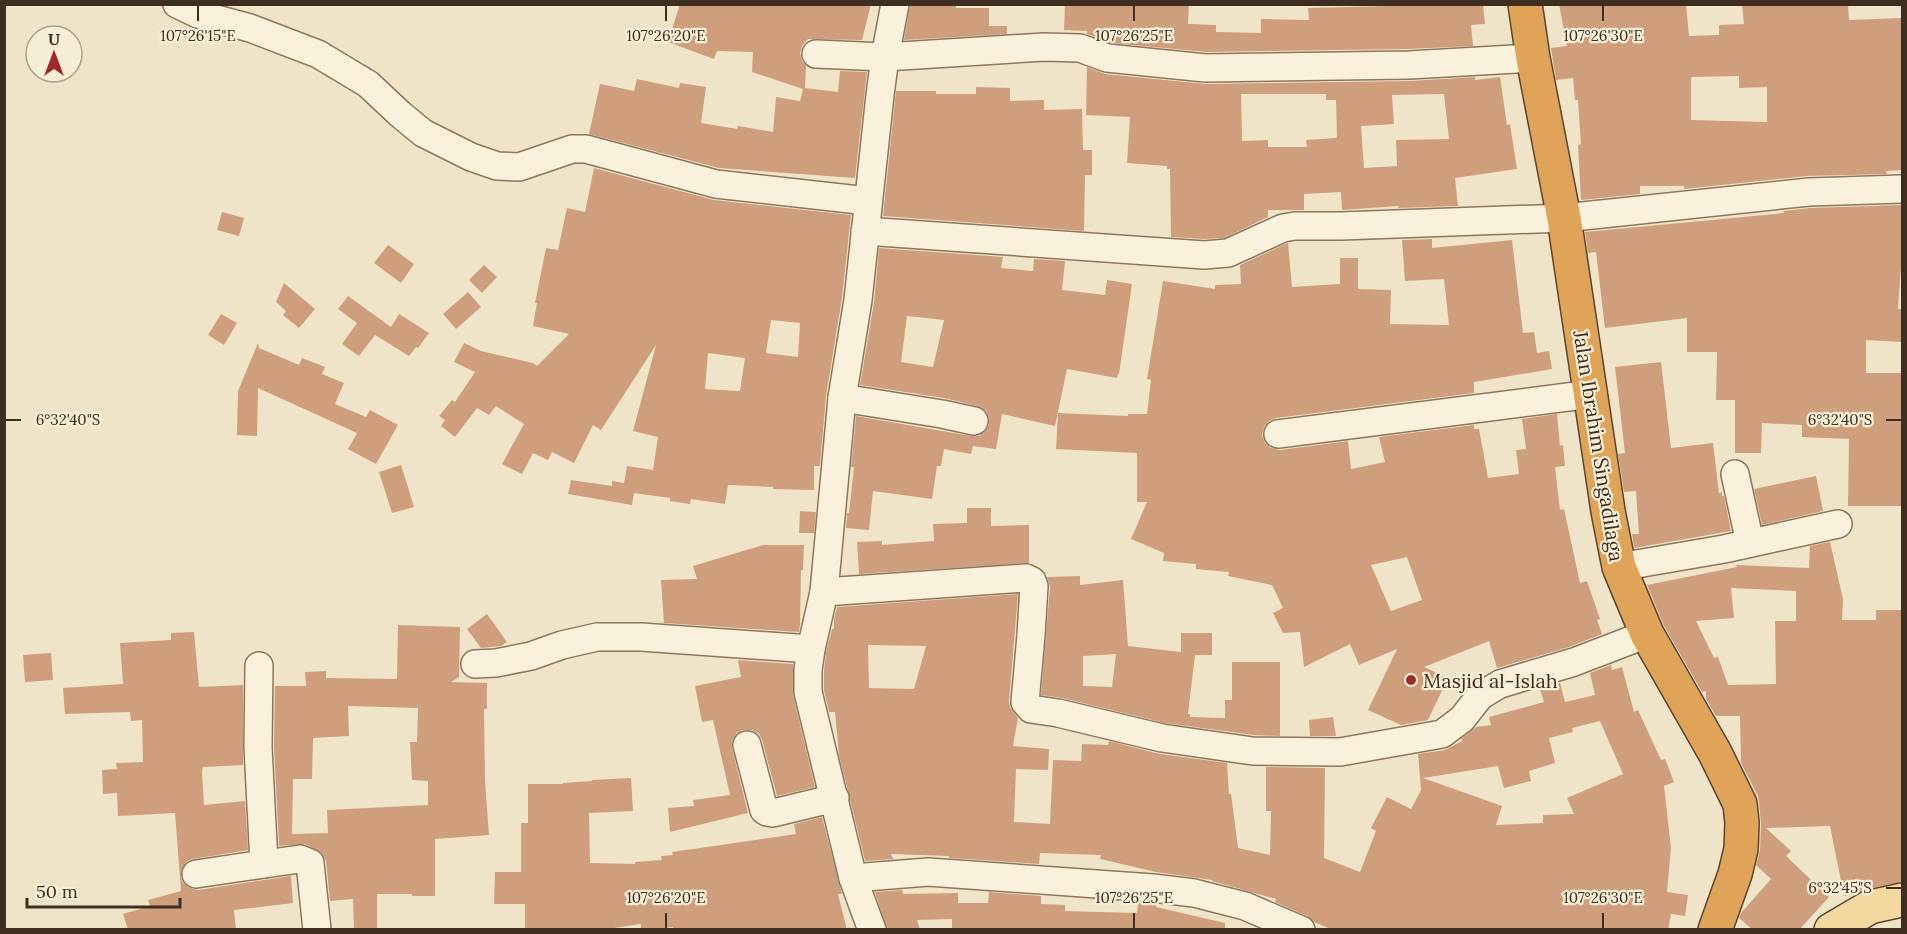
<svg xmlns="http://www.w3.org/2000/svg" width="1907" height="934" viewBox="0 0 1907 934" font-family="Lora,serif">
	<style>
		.building { fill: #cf9f7d; fill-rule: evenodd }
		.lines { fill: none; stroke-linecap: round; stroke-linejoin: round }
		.minor-casing { stroke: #8d765c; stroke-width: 30 }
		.major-casing { stroke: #5b4430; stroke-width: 36 }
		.highway-casing { stroke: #5b4430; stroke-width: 36 }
		.minor { stroke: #faf1dc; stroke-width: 27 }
		.major { stroke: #f3d9a0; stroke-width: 33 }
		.highway { stroke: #e0a458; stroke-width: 33 }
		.ticks { fill: none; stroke: #3d2e20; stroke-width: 2 }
		.poi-dot { fill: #9e2a2b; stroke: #f7eed8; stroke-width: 2 }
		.labels { text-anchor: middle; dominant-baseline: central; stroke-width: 4.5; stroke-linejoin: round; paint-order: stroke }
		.street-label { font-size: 20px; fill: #3d2e20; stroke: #f7eed8 }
		.poi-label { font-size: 20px; fill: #3d2e20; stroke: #f7eed8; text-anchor: start }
		.ticks-label { font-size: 15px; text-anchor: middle; fill: #3d2e20; stroke: #f7eed8; stroke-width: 4.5; stroke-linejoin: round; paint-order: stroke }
	</style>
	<rect width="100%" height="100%" fill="#f0e4c8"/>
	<!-- building -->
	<g class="building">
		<path d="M680 4H871L862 40 808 39 802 46 800 53 802 61 806 66 805 88 838 92 840 71 867 72 855 178 719 168 589 134 600 84 634 91 637 79 679 88 680 83 706 87 701 123 737 129 738 126 773 132 776 97 800 101 803 89 752 72 753 52 717 51 714 59 668 42Z"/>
		<path d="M910 4H956V8H989V26H1007V34L904 40Z"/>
		<path d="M1065 4H1189L1188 24 1216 25V32L1261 33V19L1309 20 1308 8 1388 6V4H1483L1485 24 1471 25 1473 46 1408 49 1206 52 1111 43 1087 34V31L1064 30Z"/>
		<path d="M1559 4H1686L1689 36 1719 35V25L1744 24 1742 4H1848L1849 20 1902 18V170L1886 171 1887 174 1807 176 1684 189V186H1640V194L1581 200 1578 145 1581 144 1578 100H1575L1573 78 1556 80 1551 48 1567 46ZM1739 76V88L1767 87V122L1691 120V77Z"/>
		<path d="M1087 67 1105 74 1205 84 1410 81 1475 77V80L1500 77 1507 125 1510 124 1517 169 1455 178 1458 206 1398 208V206L1342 210 1341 192 1304 194V210H1268V217L1224 238 1204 239 1171 237 1170 169H1167V166L1127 163 1130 117 1086 115ZM1241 94H1326V100H1336L1337 136 1336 138 1306 140 1307 147H1268V140L1242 141ZM1444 94 1449 139 1396 140 1397 166 1364 168 1361 126 1394 124 1392 95Z"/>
		<path d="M976 87 1010 88V101L1044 100V110L1082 109 1083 150H1092V175H1085L1084 231 883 216 896 91H936V94H976Z"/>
		<path d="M594 168 714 200 851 215 842 298 826 396 820 466H814V490L773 489V487L728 485 725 504 691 499 690 504 670 501V498L634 493 632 505 568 494 571 480 612 486V481L624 483 627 466 653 470 658 437 633 431 656 345 601 430 593 425 574 463 552 452 548 460 533 453 522 474 502 464 524 424 496 406 489 415 477 408 455 437 441 426 445 420 439 416 452 400 455 402 475 372 454 362 464 343 481 351 533 363 537 366 569 334 533 326 537 303H535L546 248 558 250 567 208 585 212ZM771 320 800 323 798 357 766 353ZM708 353 745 358 740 391 705 389Z"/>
		<path d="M1902 205V253L1898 309H1902V342L1866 340V373H1902V506H1848L1849 439 1802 437V425L1762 423 1761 453H1735V400H1716L1717 352H1687V318L1605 328 1596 252 1588 253 1585 232 1784 213V211L1810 208Z"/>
		<path d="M222 212 244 218 239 236 217 230Z"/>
		<path d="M1432 239V248L1512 240 1523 333 1534 332 1537 353 1549 351 1552 369 1474 382V393L1276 418 1269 421 1264 427 1262 435 1265 443 1271 448 1280 450 1348 441 1351 469 1385 462 1379 437 1474 425V429H1479L1488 478 1519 474 1516 450 1526 449 1522 419 1557 414 1560 446 1563 445 1565 466 1555 467 1560 510 1564 509 1580 583 1587 581 1600 619 1597 620 1602 634 1569 647 1497 668 1489 641 1424 667 1448 678 1428 720 1401 725 1368 710 1397 649 1359 665 1350 644 1304 667 1300 632 1283 633 1273 613 1283 608 1272 585 1228 576 1229 572 1196 569V564L1163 561 1164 553 1131 539 1147 502H1137V453L1056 449 1058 413 1128 416V414H1147L1151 380 1147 379 1163 281 1215 289V285L1241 284 1240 265 1288 243 1292 287 1340 284V258H1358V289L1391 290 1390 324 1449 325 1444 279 1405 281 1402 240ZM1407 557 1422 600 1391 611 1371 565Z"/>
		<path d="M388 245 414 264 401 283 374 263Z"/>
		<path d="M879 248 1003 257 1001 268 1033 271 1034 259 1065 261 1062 290 1105 295 1107 280 1132 284 1119 374H1118L1117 378 1067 369 1055 426 1002 414 996 449 973 446 971 454 944 449 941 466H937L932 499 873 491 869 530 846 528 847 513H849L854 467H851L856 416 971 436H979L985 432 989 424V417L985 410 977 406 944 398 860 385 874 302ZM907 316 944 320 933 367 901 362Z"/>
		<path d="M484 265 497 277 482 293 469 280Z"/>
		<path d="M284 283 315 309 299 328 283 315 286 311 276 302Z"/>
		<path d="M468 292 481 307 456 329 443 314Z"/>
		<path d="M348 296 391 327 399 314 429 333 418 348 416 347 409 356 375 335 359 356 342 344 357 323 338 309Z"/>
		<path d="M221 314 237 323 224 345 208 335Z"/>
		<path d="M258 343 259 348 299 365 302 358 325 367 322 374 344 383 335 404 366 417 370 410 398 425 376 464 348 449 357 433 258 388 257 436 237 435 238 391Z"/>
		<path d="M1661 362 1671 448 1713 443 1719 493 1722 492V496H1724L1731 531 1634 548 1632 534H1639L1636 491 1624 492 1618 454 1625 453 1615 367Z"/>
		<path d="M401 465 414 507 392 513 379 472Z"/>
		<path d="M1816 476 1823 511 1762 525 1754 489Z"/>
		<path d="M967 508H991V526L1029 525V563L859 574 857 542 882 541V545L934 541 933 524 967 523Z"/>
		<path d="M800 511 816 512 814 533H799Z"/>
		<path d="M1830 542 1843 599 1842 620H1876V610H1902V882L1866 889 1855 894 1844 896 1830 826 1766 828 1791 851 1786 856 1829 897 1799 930H1753L1739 918 1741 913 1771 879 1756 865 1760 850 1761 824 1759 802 1758 796 1741 763 1740 716H1716L1706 699V691L1702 692 1664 626 1647 585 1737 567 1736 565 1809 568 1810 546ZM1731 588 1796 591V621H1775L1776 684 1728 685 1718 657 1714 658 1696 621 1734 618Z"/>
		<path d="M763 545H804L803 570H801L800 625 799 632 664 623 661 580 697 579 693 566Z"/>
		<path d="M1080 576V585L1123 580 1128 646 1181 652V633H1212V655H1195L1188 714H1190V717L1225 718V700H1232V662H1280V736L1254 735 1165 723 1062 698 1041 695 1050 587 1047 577ZM1116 654 1112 687 1083 686V656Z"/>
		<path d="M1018 594 1009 701 1010 707 1018 718 1013 746 1049 749 1048 770 1016 769 1014 822 1050 824 1053 760 1081 761 1082 744 1108 745 1109 741 1160 754 1227 763 1229 794H1231L1238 848 1270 855 1271 811H1266V767L1325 768 1324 858 1360 872 1376 831 1371 828 1387 797 1411 809 1421 790 1418 754 1445 750 1462 741 1461 739 1476 727 1491 725 1489 717 1544 702 1540 689 1560 683 1565 702 1595 695 1590 673 1611 665 1612 670 1622 667 1634 712 1638 710 1661 760 1665 759 1674 782 1664 786 1671 848 1667 892 1688 895 1685 916 1671 914 1668 930H1333L1314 922 1307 916 1275 902 1276 899 1212 881V880L1156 872 1100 859 1101 855 1040 853 1039 864 949 858V856L891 854 893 859 865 861 839 755 835 712H829L824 690V671L826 652 832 629H834V619L837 607ZM868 645 926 646 914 689 869 688ZM1600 721 1623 774 1567 798 1574 814 1543 815V823L1496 825 1502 806 1423 778 1498 766 1504 788 1531 781 1529 771 1555 763 1549 738 1573 732 1572 728Z"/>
		<path d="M487 614 507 642 501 646 481 648 467 629Z"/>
		<path d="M398 625 460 627 459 677 451 682 487 683V709H484L485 781 489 835 435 839V896H412V894H377V930H354L353 899 330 901 326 861 322 853 305 844 279 846 274 747 275 686H306L305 672 326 671V678L397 679ZM348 706 418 708 417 742H410L412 780 428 781V805L327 810 328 833 292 834 293 779H312L313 738 349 736Z"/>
		<path d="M194 632 199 687 243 685V765L203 767 202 772 204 805 245 801 248 850 193 859 187 861 182 868 181 877 183 883 190 888 198 890 291 876 293 903 234 910 236 930H128L123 914 150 906 148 900 181 891 175 813 118 816 117 793 103 794 102 770 117 769 116 763 143 762 142 720 131 721 130 712 65 714 63 688 123 684 120 643 171 640V633Z"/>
		<path d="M51 653 53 680 25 682 23 655Z"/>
		<path d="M738 660 793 664V695L815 787 777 796 762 740 759 734 752 730H742L736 734 732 741V748L748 813 670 832 668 808 694 806 693 800 730 795 713 720 702 722 695 686 741 677Z"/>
		<path d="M1333 717 1336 736H1310L1309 720Z"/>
		<path d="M631 778 633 811 589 813 590 863 635 864V862L662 860 661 856 673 855 672 852 796 834 794 824 822 817 842 894H838L847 930H673V927L641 930V924L600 930H525V904H494L495 872H521V823H528V784H563V783L592 781V780Z"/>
		<path d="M902 890 903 894 958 893V903H988L989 892 1041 896V904L1065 905V911L1137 913 1138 903 1151 904H1157L1156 907 1225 923V930H952V919L917 920 920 930H887L875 892Z"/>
	</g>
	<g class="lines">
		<defs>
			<g id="minor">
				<path d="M177 4 198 14 250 28 318 54 368 84 400 114 423 133 471 157 497 166 519 167 572 149H586L716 184 868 201"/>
				<path d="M816 54 885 57 1044 47 1080 48 1107 58 1205 68 1409 65 1533 58"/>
				<path d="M865 231 1204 255 1228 253 1283 228 1295 226H1341L1564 218 1809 192 1902 189"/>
				<path d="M842 398 942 414 974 421"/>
				<path d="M1278 434 1591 394"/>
				<path d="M1735 474 1750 543"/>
				<path d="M1619 567 1724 549 1838 524"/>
				<path d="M824 592 1026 578 1032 581 1034 586 1031 635 1025 702 1031 709 1058 713 1162 738 1253 751 1340 752 1442 734 1462 719 1480 696 1500 684 1574 662 1647 634"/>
				<path d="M475 664 496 663 531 656 562 645 597 637H641L811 649"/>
				<path d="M259 666 258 747 264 864 300 859 310 863 317 930"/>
				<path d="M747 745 764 810 767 812 773 813 835 798"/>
				<path d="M196 874 264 864"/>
				<path d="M853 878 928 872 1153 888 1194 893 1245 906 1301 930"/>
				<path d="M872 930 853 878 808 692V670L811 649 824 592 842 398 858 300 880 95 885 57 895 4"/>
			</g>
			<path id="major" d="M1831 930 1870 907 1902 900"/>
			<path id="highway" d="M1525 4 1533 58 1564 218 1608 511 1619 567 1647 634 1715 753 1740 804 1742 823 1741 849 1735 874 1715 930"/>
		</defs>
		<!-- minor casing -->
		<use href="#minor" class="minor-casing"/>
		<!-- major casing -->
		<use href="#major" class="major-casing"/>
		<!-- highway casing -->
		<use href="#highway" class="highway-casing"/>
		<!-- minor -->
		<use href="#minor" class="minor"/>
		<!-- major -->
		<use href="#major" class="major"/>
		<!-- highway -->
		<use href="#highway" class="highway"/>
	</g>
	<!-- ticks -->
	<path class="ticks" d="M198 6V21M666 6V21M1134 6V21M1603 6V21M6 420H21M1886 420H1901M1886 888H1901M666 913V928M1134 913V928M1603 913V928"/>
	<!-- markers -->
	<circle class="poi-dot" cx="1411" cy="680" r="6"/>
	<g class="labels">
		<!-- street labels -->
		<g class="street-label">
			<text transform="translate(1599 446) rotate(81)">Jalan Ibrahim Singadilaga</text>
		</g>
		<!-- poi labels -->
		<g class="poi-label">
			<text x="1423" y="680">Masjid al-Islah</text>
		</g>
	</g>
	<g class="ticks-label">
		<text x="198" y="41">107°26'15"E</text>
		<text x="666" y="41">107°26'20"E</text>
		<text x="1134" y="41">107°26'25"E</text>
		<text x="1603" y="41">107°26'30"E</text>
		<text x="68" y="425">6°32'40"S</text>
		<text x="1840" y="425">6°32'40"S</text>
		<text x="1840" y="893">6°32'45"S</text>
		<text x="666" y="903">107°26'20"E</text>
		<text x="1134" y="903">107°26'25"E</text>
		<text x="1603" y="903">107°26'30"E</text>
	</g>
	<!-- border -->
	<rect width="1907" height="934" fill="none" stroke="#3d2e20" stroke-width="12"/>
	<!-- north arrow -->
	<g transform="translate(54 54)"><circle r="28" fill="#f7eed8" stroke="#ada18e" stroke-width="1.5"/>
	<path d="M0-4.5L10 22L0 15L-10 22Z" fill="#9e2a2b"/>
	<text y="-9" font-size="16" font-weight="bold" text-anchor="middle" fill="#3d2e20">U</text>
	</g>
	<!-- scale -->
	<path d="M27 898v9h153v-9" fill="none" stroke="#3d2e20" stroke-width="3"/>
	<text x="36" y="898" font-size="18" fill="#3d2e20" stroke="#f7eed8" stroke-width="4.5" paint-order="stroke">50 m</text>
</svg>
